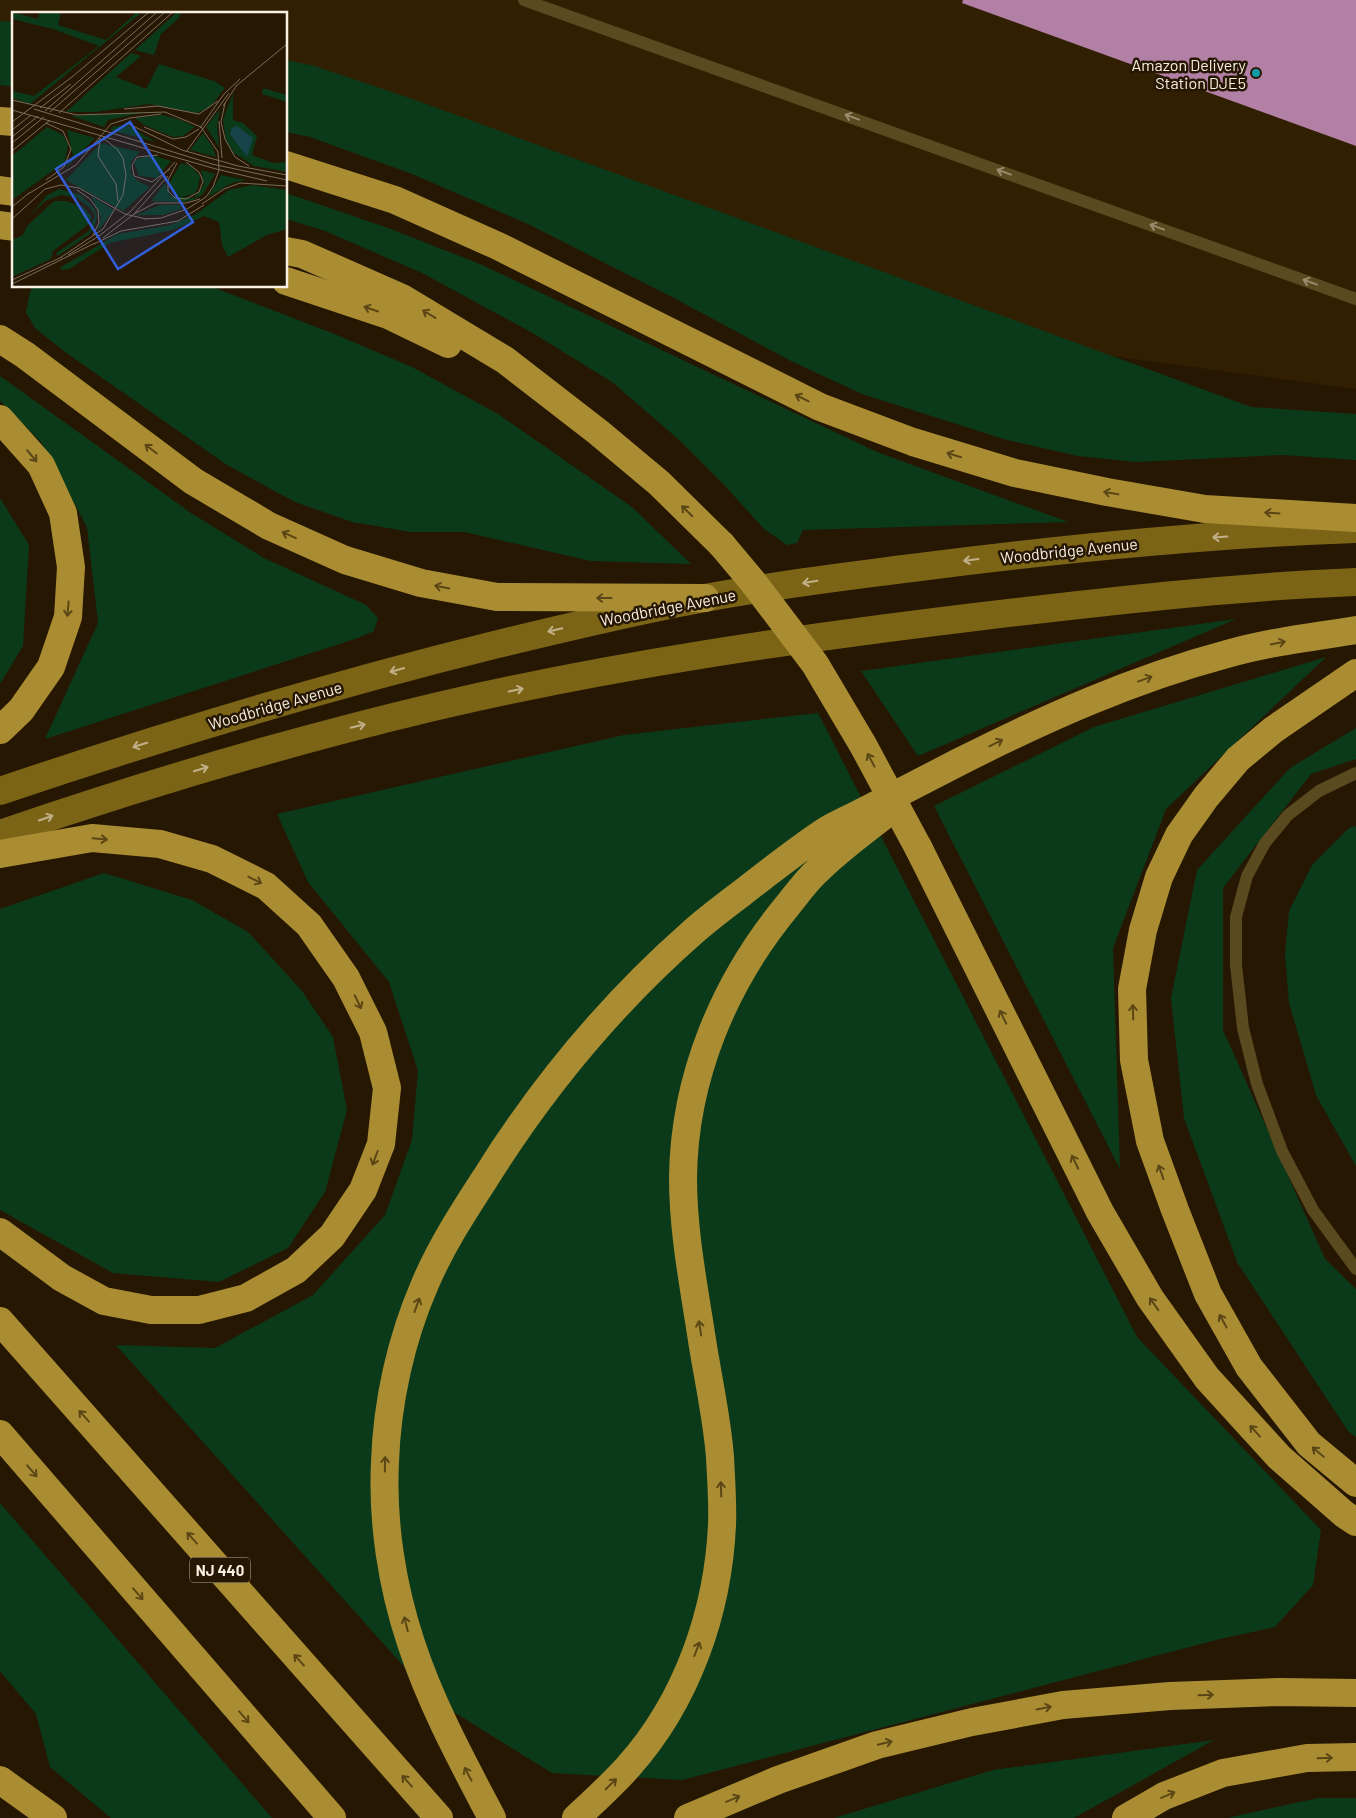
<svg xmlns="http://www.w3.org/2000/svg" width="1356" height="1818" viewBox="0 0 1356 1818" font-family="Barlow,sans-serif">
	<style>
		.built { fill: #311f02 }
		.green { fill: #0b3a1b }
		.building { fill: #b27fa5 }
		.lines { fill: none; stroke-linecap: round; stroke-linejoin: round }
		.service { stroke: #594a1f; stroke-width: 12 }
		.secondary { stroke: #7c6417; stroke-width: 28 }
		.motorway { stroke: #aa8d32; stroke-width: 28 }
		.motorway-bridge { stroke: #aa8d32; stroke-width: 28 }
		.oneway { stroke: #998c6d }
		.oneway2 { stroke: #5b4616 }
		.oneway3 { stroke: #c1b087 }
		.culture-dot { fill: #0f9aa8; stroke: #261703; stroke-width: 2 }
		.labels { text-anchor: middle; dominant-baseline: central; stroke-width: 5; stroke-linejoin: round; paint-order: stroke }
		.shield { fill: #261703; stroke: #baae9f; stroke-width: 1 }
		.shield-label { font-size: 15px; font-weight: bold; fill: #f9efe2 }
		.poi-label { font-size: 16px; fill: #f9efe2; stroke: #261703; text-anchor: end }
		.street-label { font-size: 16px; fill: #f9efe2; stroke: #261703 }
		.inset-road { fill: none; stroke: #7a6d5c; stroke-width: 1 }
		.view { fill: #335ed9; fill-opacity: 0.15; stroke: #335ed9; stroke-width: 2.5 }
		.inset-edge { fill: none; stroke: #f9efe2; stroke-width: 2.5 }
	</style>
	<rect width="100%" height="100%" fill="#261703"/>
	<!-- built -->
	<path class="built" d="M0 0H1356V389L1007 342 286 69V14H14V36L0 38Z"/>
	<!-- green -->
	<g class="green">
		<path d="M0 21 14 22V87L0 85Z"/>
		<path d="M286 60 315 66 421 102 1251 407 1356 414V460L1282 455 1136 462 1078 456 1007 440 862 394 791 361 674 298 528 224 412 174 310 137 286 132Z"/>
		<path d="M286 193 388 228 480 264 877 452 1068 522 803 530 797 543 787 545 764 529 728 489 677 438 612 382 531 332 422 273 325 231 286 219Z"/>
		<path d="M33 286H210L332 333 412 367 498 414 632 507 691 564 591 561 464 532H411L352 522 295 502 227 465 65 352 35 328 26 312 30 292Z"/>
		<path d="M0 376 191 513 264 558 366 605 378 618 374 631 358 638 45 739 98 623 87 527 41 442 0 401Z"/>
		<path d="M0 498 29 545 23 646 0 684Z"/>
		<path d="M1236 619 918 756 861 671Z"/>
		<path d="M1326 657 1166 809 1113 948 1120 1169 934 806 1094 727Z"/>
		<path d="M818 713 1137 1337 1321 1530 1313 1585 1275 1627 1220 1639 682 1780 552 1773 433 1699 116 1345 215 1348 313 1295 385 1215 412 1140 418 1071 389 982 308 882 277 814 624 735Z"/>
		<path d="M1356 728V759L1311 774 1223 888V1030L1325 1259 1356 1289V1437L1348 1431 1237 1262 1184 1118 1171 998 1197 870 1290 768Z"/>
		<path d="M1356 826V1166L1316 1095 1289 1003 1285 954 1289 911 1312 865 1349 828Z"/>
		<path d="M104 873 192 900 248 932 302 991 333 1037 347 1110 325 1192 288 1248 219 1282 113 1273 0 1210V909Z"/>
		<path d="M0 1503 272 1818H111L50 1767 36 1714 0 1671Z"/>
		<path d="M1214 1740 1074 1818H834L993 1770Z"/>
		<path d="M1318 1798H1356V1818H1227Z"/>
	</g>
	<!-- building -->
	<path class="building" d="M963 0H1356V146L962 3Z"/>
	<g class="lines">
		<!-- service -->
		<g class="service">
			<path d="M524 0 1356 299"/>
			<path d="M1356 773 1319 791 1288 815 1265 843 1247 876 1236 917V965L1243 1028 1257 1084 1282 1151 1313 1210 1356 1269"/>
		</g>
		<!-- secondary -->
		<g class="secondary">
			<path d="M0 791C163 736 328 686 494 645 564 628 634 611 705 598 774 585 843 577 912 568 1059 549 1207 534 1356 529"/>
			<path d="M0 834C143 785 287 742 434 707 612 665 794 639 975 617 1102 602 1229 587 1356 582"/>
		</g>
		<!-- motorway -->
		<g class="motorway">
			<path d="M0 121 14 122"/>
			<path d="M286 165 395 200 498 246 820 407 913 442 1015 473 1107 492 1205 509 1356 518"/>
			<path d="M0 190 14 192"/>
			<path d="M0 225 14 227"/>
			<path d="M286 251 302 254 402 298 505 360 598 432 659 483 722 545"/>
			<path d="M286 281 388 315 448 344"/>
			<path d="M0 339 25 355 193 481 269 526 345 560 421 583 497 597 705 598"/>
			<path d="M0 419 41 465 63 513 71 567 68 617 51 667 21 710 0 730"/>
			<path d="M1356 673 1273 730 1238 759 1206 797 1179 835 1159 877 1143 930 1132 989 1134 1060 1150 1141 1175 1210 1208 1294 1249 1367 1309 1444 1356 1483"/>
			<path d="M919 849 1100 1212 1150 1298 1207 1378 1279 1457 1344 1514 1356 1522"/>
			<path d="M0 854 92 838 160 844 212 859 266 886 309 925 346 978 373 1032 387 1088 381 1144 363 1190 332 1236 296 1270 246 1298 199 1310H151L104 1301 62 1278 0 1232"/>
			<path d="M0 1321 439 1818"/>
			<path d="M0 1434 332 1818"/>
			<path d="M0 1780 53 1818"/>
			<path d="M492 1818C462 1761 431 1704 411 1643 392 1586 382 1522 385 1462 387 1402 401 1339 425 1284 441 1246 464 1211 486 1177 543 1086 613 1002 694 931 710 917 726 905 742 893 770 871 798 849 827 830 839 823 853 817 866 810 897 794 928 778 959 762 1046 718 1133 679 1227 654 1269 642 1313 637 1356 630"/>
			<path d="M576 1818C593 1802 612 1785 628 1767 687 1701 718 1612 722 1525 723 1503 721 1479 720 1457 717 1418 708 1379 702 1340 694 1287 683 1233 683 1178 684 1078 724 982 788 905 797 894 806 881 817 871 838 850 863 832 886 814"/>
			<path d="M688 1818 778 1780 877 1745 972 1722 1063 1705 1170 1696 1279 1692 1356 1693"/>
			<path d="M1126 1818 1164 1796 1223 1773 1307 1758 1356 1757"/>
		</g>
		<!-- motorway-bridge -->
		<path class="motorway-bridge" d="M722 545 753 582 815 664 863 745 919 849"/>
	</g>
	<!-- one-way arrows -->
	<defs><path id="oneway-shaft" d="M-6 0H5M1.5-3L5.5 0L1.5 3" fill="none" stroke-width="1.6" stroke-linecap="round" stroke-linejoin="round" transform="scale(1.25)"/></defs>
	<g class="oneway">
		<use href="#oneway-shaft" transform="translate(852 117) rotate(-160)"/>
		<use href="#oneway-shaft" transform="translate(1004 172) rotate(-160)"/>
		<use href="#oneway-shaft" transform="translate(1157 227) rotate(-160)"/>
		<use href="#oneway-shaft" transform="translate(1310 282) rotate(-160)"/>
	</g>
	<g class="oneway2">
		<use href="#oneway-shaft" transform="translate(371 309) rotate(-161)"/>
		<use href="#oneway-shaft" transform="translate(429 314) rotate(-149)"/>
		<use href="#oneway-shaft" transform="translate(802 398) rotate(-154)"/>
		<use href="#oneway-shaft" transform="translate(151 449) rotate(-143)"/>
		<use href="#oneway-shaft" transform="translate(954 455) rotate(-163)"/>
		<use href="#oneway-shaft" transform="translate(32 456) rotate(50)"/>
		<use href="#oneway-shaft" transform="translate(1111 493) rotate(-170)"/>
		<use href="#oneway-shaft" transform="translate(687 511) rotate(-135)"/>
		<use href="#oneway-shaft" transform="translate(1272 513) rotate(-176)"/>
		<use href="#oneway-shaft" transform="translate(289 535) rotate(-156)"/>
		<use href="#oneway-shaft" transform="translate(442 587) rotate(-169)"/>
		<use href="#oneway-shaft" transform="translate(604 598) rotate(-180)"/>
		<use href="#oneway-shaft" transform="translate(68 609) rotate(95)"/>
		<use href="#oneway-shaft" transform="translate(1278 643) rotate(-11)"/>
		<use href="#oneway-shaft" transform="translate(1145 679) rotate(-20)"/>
		<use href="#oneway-shaft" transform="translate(996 743) rotate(-27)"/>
		<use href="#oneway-shaft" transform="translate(871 760) rotate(-118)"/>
		<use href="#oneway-shaft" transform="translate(100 839) rotate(5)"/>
		<use href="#oneway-shaft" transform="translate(255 880) rotate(27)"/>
		<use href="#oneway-shaft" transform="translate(358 1002) rotate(64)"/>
		<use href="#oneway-shaft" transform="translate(1133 1012) rotate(-92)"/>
		<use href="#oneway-shaft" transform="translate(1003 1017) rotate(-116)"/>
		<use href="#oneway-shaft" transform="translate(375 1158) rotate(111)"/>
		<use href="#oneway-shaft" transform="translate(1075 1162) rotate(-116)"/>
		<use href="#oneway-shaft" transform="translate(1161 1172) rotate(-109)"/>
		<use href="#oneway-shaft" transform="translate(1154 1304) rotate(-125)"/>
		<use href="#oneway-shaft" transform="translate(417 1305) rotate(-70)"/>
		<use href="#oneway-shaft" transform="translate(1223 1321) rotate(-119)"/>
		<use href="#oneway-shaft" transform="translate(700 1328) rotate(-99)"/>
		<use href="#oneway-shaft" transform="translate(84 1416) rotate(-132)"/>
		<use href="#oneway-shaft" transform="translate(1255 1431) rotate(-132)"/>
		<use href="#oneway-shaft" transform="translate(1318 1452) rotate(-140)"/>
		<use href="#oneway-shaft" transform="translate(385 1464) rotate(-89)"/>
		<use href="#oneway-shaft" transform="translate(32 1471) rotate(49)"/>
		<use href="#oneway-shaft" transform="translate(721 1489) rotate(-92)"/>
		<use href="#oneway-shaft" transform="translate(192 1538) rotate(-132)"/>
		<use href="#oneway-shaft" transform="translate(138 1594) rotate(49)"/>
		<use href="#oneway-shaft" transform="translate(406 1624) rotate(-104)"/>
		<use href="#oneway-shaft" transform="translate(697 1649) rotate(-69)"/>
		<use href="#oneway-shaft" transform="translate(299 1660) rotate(-132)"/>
		<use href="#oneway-shaft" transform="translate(1206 1695) rotate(-2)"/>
		<use href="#oneway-shaft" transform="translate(1044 1708) rotate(-11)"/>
		<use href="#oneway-shaft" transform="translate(244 1717) rotate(49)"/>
		<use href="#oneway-shaft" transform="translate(885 1743) rotate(-14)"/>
		<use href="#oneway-shaft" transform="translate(1325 1758) rotate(-2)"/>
		<use href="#oneway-shaft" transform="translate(468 1774) rotate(-118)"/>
		<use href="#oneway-shaft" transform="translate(407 1781) rotate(-132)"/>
		<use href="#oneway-shaft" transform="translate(611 1784) rotate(-44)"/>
		<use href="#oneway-shaft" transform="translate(1168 1795) rotate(-23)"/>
		<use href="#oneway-shaft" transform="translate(733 1799) rotate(-23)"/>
	</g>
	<g class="oneway3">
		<use href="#oneway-shaft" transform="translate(1220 537) rotate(176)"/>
		<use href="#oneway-shaft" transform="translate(971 560) rotate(173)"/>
		<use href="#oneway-shaft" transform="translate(810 582) rotate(171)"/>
		<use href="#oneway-shaft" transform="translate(555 630) rotate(166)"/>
		<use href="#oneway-shaft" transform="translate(397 670) rotate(164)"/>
		<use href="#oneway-shaft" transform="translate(516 690) rotate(-12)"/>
		<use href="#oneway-shaft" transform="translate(358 726) rotate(-14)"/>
		<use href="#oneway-shaft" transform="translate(140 745) rotate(163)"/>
		<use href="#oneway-shaft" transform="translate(201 769) rotate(-17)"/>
		<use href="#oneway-shaft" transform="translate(46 818) rotate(-19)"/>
	</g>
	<!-- markers -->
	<circle class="culture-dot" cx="1256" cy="73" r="5"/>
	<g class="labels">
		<!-- shield labels -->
		<rect class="shield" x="190" y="1557.5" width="60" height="25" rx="4"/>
		<g class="shield-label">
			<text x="220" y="1570">NJ 440</text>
		</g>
		<!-- poi labels -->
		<g class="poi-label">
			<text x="1246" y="64">Amazon Delivery<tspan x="1246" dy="18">Station DJE5</tspan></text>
		</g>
		<!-- street labels -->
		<g class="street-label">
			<text transform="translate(1069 550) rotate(-6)">Woodbridge Avenue</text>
			<text transform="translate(668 607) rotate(-11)">Woodbridge Avenue</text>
			<text transform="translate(275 705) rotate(-16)">Woodbridge Avenue</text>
		</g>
	</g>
	<!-- overview -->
	<g transform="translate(12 12)">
		<rect width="275" height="275" fill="#261703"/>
		<path d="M0 0 26 7 28 0H49L46 13 94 28 125 0H130L18 92 0 86V79L22 84 87 34 41 17 0 7ZM165 0H169L167 6 149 22 142 43 123 38ZM119 41 129 44 104 65 134 77 147 52 202 69 213 76 198 95 185 101 137 92 83 100H54ZM251 76 275 83V90L250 82ZM221 81V108L231 111 245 124 240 143 261 151 275 150V160L242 154 222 141 214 128 211 108ZM208 97 205 113 207 135 194 115ZM133 100 96 108 92 115 59 104ZM151 103 169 108 183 115 171 124 161 125 132 113 123 106ZM102 114H117L144 130 98 118ZM35 115 51 123 56 132 53 150 0 188V144ZM55 118 83 126 54 156 61 143ZM191 121 201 136 204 145 178 138ZM89 131 128 140 119 150V162L126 169 138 175 111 199 54 168ZM140 143 159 149 145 166 127 164 122 151 125 147ZM169 151 179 154 188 164 186 176 182 182 169 185 161 181 158 170ZM189 158 203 162 191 182 181 188 172 190 139 189 153 171 158 184 182 186 192 173ZM209 163 234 168 220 171 196 185ZM241 173 275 178V217L255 223 216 245 210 233 207 210 192 204 161 218 98 231 57 257 48 258 49 255 106 222 159 213 184 202 217 178ZM47 177 69 183 82 196 85 204 83 212 79 221 46 244 44 241 77 219 83 203 78 196 65 186 49 183 33 189 19 203 34 184ZM79 184 102 198 85 220 89 206ZM42 189H54L71 195 79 204 78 211 41 239 39 247 0 265V228L11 223 15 214ZM148 193H168L169 197 151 203H124Z" fill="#0b3a1b"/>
		<path d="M225 114 241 126 235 145 218 122 220 116Z" fill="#18434b"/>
		<path class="inset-road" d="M224 74 275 32M0 88 65 103 153 100 189 115 206 140 207 158 201 175 194 185 175 197 149 206 133 207M213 91 209 110 213 127 223 145 237 154M211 94 225 73M28 96 59 72M22 97 200 152 275 168M112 97 146 94 187 102 206 89M0 98 204 157 255 169M33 99 145 0M38 100 153 0M47 101 161 0M207 109 210 146M0 110 60 65 137 0M34 111 51 119 59 137 52 155 34 168M117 112 170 138 226 154 275 163M132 115 161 127 174 125 187 117M188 116 212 82 228 67M0 118 19 103M0 125 26 104M88 126 86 144 104 172 106 189M0 131 32 105M0 139 38 108M174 140 217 81M146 143 125 145 120 153 122 164 140 170 158 157M165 151 156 168V179L163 186 174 187 187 180 191 169 187 160 174 150M65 178 78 187 86 198 87 211 81 223M16 182 64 153 99 112 118 106 149 102M190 192 212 177 228 171 275 174M0 195 17 181M122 202 143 191H174L188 187M0 207 33 177 49 173 67 176 113 202 134 207M91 226 122 202 156 164M82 232 109 219 166 209 192 193M56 243 87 224 119 199 163 150M48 246 91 217 111 183 114 163 111 146 105 137 91 126M0 268 50 245M0 272 83 231"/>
		<path class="view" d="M118 110 181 210 106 257 44 157Z"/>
		<rect width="275" height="275" class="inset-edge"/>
	</g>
</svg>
